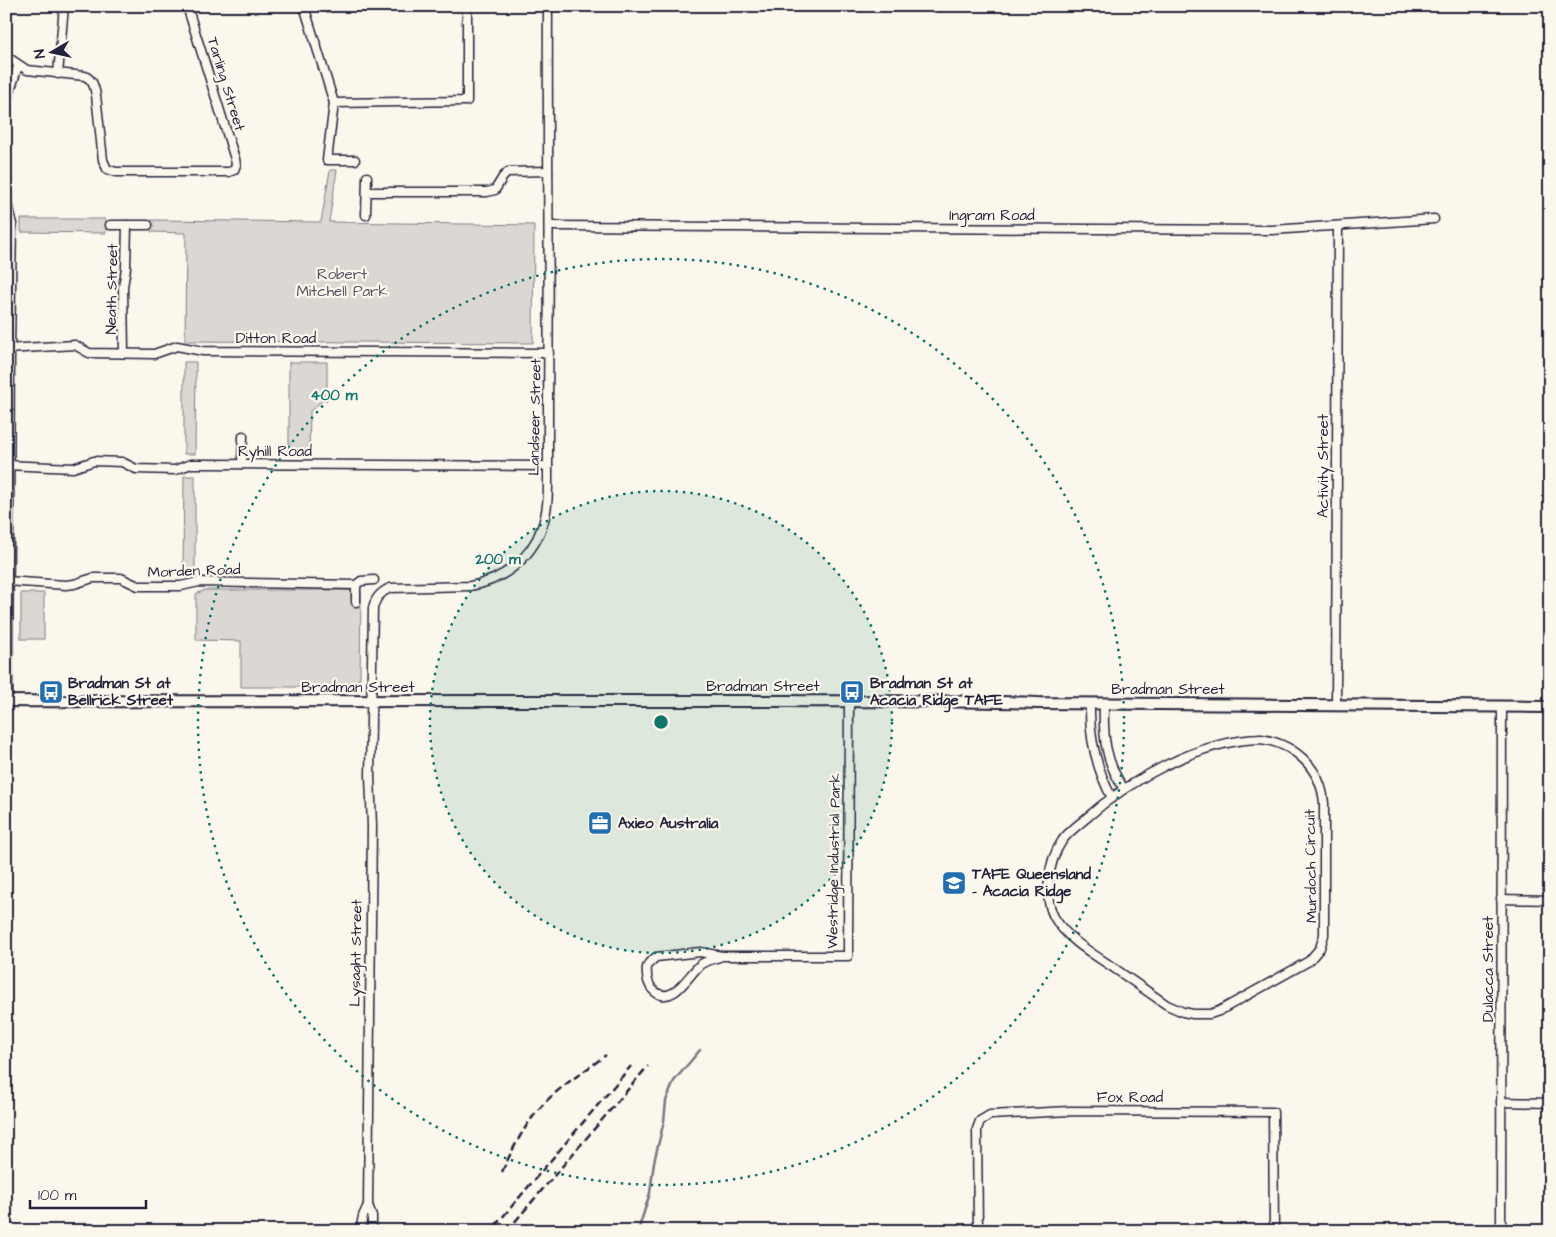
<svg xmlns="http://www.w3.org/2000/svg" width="1556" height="1237" viewBox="0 0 1556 1237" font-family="'Architects Daughter',sans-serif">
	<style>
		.green { fill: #dbd8d3; stroke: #7e7d87 }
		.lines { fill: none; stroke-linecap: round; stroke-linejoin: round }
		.stream { stroke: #787681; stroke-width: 2.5 }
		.minor-casing { stroke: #22223b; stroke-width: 11 }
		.major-casing { stroke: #22223b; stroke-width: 14 }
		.minor { stroke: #fbf7ec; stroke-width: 8 }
		.major { stroke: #fbf7ec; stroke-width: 10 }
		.rail { stroke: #22223b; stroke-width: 2.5; stroke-dasharray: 8 4; stroke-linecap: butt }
		.ring { fill: none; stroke: #0f766e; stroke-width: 2.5; stroke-dasharray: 2.5 5 }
		.labels { text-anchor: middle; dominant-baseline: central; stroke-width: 4.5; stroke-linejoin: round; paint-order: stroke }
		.street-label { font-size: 15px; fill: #22223b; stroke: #fbf7ec }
		.park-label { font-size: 15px; fill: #505061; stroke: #fbf7ec }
		.poi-label { font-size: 15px; font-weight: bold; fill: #22223b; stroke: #fbf7ec; text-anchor: start }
		.centre { fill: #0f766e; stroke: #fbf7ec; stroke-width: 2.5 }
		.ring-label { font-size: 15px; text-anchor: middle; font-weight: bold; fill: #0f766e; stroke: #fbf7ec; stroke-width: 4.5; stroke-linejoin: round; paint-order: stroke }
	</style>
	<rect width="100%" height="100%" fill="#fbf7ec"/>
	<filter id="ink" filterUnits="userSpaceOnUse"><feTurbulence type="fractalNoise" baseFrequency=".02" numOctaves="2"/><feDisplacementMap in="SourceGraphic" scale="10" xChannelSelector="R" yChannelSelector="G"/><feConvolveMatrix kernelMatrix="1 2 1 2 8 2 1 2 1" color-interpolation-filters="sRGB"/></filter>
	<g filter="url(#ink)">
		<!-- green -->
		<g class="green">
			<path d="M330 170H337L329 222 534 225 533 343 185 341 186 233 151 232V220L321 222Z"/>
			<path d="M21 219H105L106 233 21 232Z"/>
			<path d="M184 362H196L195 454H184Z"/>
			<path d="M289 362H327V397L310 411 309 455H289Z"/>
			<path d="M184 476H195V570H183Z"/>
			<path d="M205 590H352L361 592 360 678 347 687H241V641L196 640V594Z"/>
			<rect x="21" y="593" width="23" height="46"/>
		</g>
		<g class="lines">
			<!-- stream -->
			<path class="stream" d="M638 1231 650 1193 654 1162 664 1121 666 1101 674 1081 700 1050"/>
			<defs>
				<g id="minor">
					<path d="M304 6 334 103 327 160H355"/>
					<path d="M6 56 27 70 85 76C93 80 94 86 96 95L103 160 107 169 116 172H229L234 170 236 165 235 159 187 6"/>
					<path d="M58 74 64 6"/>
					<path d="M334 103 467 101V6"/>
					<path d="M6 104 18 66"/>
					<path d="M367 192H487L495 190 503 177 508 172 548 171"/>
					<path d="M6 198 12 224 10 349 8 701"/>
					<path d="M366 215 367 177"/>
					<path d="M110 225H148"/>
					<path d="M549 226 1272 230 1434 219"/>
					<path d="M6 349 75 345 89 353 154 354 177 346 203 351 549 353"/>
					<path d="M124 353 123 287 126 268 127 225"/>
					<path d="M242 464 243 436"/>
					<path d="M6 465 73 468 94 461 122 462 136 469 175 470 191 464H202L548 466"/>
					<path d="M6 581 66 585 74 584 93 578H121L138 586H181L199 582 356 585 361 581 374 580"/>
					<path d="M356 585V602"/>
					<path d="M1090 704C1089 737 1096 768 1112 798"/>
					<path d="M1104 704C1103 737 1105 761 1124 789"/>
					<path d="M1336 705 1338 226"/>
					<path d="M1261 739C1295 744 1321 768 1324 803V935L1320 948 1309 961 1219 1011 1210 1014H1193L1183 1012 1167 1005C1148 992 1130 979 1111 966 1090 952 1067 939 1054 917 1048 905 1047 893 1049 880 1050 866 1054 853 1062 841 1067 833 1077 826 1084 820 1129 780 1200 740 1261 739Z"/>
					<path d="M1501 899 1550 900"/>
					<path d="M722 956C715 959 706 960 700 965 688 975 672 1008 653 990 647 983 646 976 647 967L649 963 656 957 700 952 722 956H848L849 702"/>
					<path d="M1501 1102 1550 1103"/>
					<path d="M360 1231 363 1216 368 1205"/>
					<path d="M372 1231V1216L368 1205 372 826 370 776 373 608C375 598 381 592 390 588L470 586C502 581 531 559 542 527 549 508 548 487 548 468 548 445 548 422 548 399 550 268 547 137 548 6"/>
					<path d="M978 1231 977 1129 980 1121 990 1115 1070 1111 1273 1112 1274 1231"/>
					<path d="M1501 1231 1502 706"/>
				</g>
				<path id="major" d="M6 701C267 703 528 699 790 701 873 702 955 700 1038 703L1550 707"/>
			</defs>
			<!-- minor casing -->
			<use href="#minor" class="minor-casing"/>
			<!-- major casing -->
			<use href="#major" class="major-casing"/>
			<!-- minor -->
			<use href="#minor" class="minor"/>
			<!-- major -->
			<use href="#major" class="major"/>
			<!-- rail -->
			<g class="rail">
				<path d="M502 1172C512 1150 523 1128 539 1109 558 1087 584 1072 606 1055"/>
				<path d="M495 1226 631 1066"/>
				<path d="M507 1231 648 1066"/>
			</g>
		</g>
	</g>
	<!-- distance rings -->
	<circle cx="661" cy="722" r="231" fill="#0f766e" fill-opacity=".12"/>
	<g class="ring">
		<circle cx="661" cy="722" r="231"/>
		<circle cx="661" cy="722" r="463"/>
	</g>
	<!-- icons -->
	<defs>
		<symbol id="bus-square" viewBox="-11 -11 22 22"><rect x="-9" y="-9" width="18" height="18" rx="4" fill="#1f6fb2" stroke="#fbf7ec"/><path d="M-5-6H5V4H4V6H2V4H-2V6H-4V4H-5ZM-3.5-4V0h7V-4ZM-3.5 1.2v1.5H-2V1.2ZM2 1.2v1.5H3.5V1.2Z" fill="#fff"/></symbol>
		<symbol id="office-square" viewBox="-11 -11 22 22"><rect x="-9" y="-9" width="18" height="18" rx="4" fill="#1f6fb2" stroke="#fbf7ec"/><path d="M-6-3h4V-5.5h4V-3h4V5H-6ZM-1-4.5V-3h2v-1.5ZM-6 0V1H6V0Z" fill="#fff"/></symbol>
		<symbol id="university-square" viewBox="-11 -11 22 22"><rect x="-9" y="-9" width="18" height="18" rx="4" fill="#1f6fb2" stroke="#fbf7ec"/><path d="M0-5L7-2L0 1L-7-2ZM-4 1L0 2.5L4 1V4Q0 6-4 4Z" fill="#fff"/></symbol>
	</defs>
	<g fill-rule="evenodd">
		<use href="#bus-square" x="37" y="678" width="28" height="28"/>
		<use href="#bus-square" x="838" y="678" width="28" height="28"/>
		<use href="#office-square" x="586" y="809" width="28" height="28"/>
		<use href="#university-square" x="940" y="869" width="28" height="28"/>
	</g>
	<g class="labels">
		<!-- street labels -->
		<g class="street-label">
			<text transform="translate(226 84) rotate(73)">Tarling Street</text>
			<text x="992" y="215">Ingram Road</text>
			<text transform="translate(112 289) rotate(-89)">Neath Street</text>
			<text x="276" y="338">Ditton Road</text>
			<text transform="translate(535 417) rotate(-89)">Landseer Street</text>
			<text x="275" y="451">Ryhill Road</text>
			<text transform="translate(1323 466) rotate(-90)">Activity Street</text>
			<text transform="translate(194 571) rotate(-2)">Morden Road</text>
			<text x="763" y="686">Bradman Street</text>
			<text x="358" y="687">Bradman Street</text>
			<text x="1168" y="689">Bradman Street</text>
			<text transform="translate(834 861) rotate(-89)">Westridge Industrial Park</text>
			<text transform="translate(1311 866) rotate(-91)">Murdoch Circuit</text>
			<text transform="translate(356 953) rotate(-89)">Lysaght Street</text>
			<text transform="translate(1488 969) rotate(-90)">Dulacca Street</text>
			<text x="1130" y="1097">Fox Road</text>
		</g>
		<!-- park labels -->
		<g class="park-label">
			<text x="342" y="274">Robert<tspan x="342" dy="17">Mitchell Park</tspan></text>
		</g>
		<!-- poi labels -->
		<g class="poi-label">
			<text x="68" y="683">Bradman St at<tspan x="68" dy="17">Bellrick Street</tspan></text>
			<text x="870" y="683">Bradman St at<tspan x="870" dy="17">Acacia Ridge TAFE</tspan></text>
			<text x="618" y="823">Axieo Australia</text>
			<text x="972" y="874">TAFE Queensland<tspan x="972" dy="17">- Acacia Ridge</tspan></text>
		</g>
	</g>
	<circle cx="661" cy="722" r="8" class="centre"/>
	<g class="ring-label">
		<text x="334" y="400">400 m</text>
		<text x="498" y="564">200 m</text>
	</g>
	<!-- margin -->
	<rect width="1556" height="1237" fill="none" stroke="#fbf7ec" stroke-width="25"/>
	<rect x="12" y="12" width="1531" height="1212" fill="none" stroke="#22223b" stroke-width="2" filter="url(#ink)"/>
	<!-- north arrow -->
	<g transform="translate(52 52) rotate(261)" stroke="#fbf7ec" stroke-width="4" paint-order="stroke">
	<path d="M0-4L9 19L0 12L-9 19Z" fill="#22223b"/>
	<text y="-8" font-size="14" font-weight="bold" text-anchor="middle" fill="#22223b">N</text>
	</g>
	<!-- scale -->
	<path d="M30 1200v8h116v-8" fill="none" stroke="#22223b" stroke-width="2.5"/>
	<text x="38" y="1200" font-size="15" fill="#22223b" stroke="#fbf7ec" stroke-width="4" paint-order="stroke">100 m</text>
</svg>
